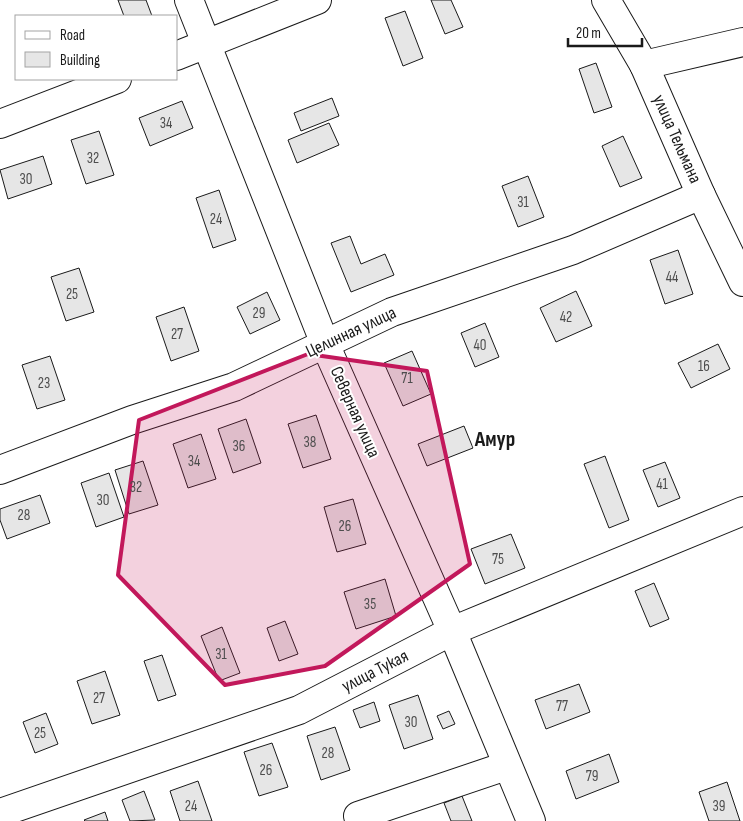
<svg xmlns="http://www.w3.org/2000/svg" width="743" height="821" viewBox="0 0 743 821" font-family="'Sofia Sans Condensed',sans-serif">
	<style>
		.building { fill: #e6e6e6; stroke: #1a1a1a }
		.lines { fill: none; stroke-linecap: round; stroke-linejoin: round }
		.minor-casing { stroke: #1a1a1a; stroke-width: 30 }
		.minor { stroke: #fff; stroke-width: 28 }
		.marked { fill: #c2185b; fill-opacity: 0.2; stroke: #c2185b; stroke-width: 4; stroke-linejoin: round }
		.labels { text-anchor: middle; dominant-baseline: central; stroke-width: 4; stroke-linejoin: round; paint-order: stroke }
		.number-label { font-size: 15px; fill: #4d4d4d }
		.street-label { font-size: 18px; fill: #1a1a1a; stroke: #fff }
		.district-label { font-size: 22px; font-weight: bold; fill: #1a1a1a; stroke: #fff }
	</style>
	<rect width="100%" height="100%" fill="#fff"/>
	<!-- building -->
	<g class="building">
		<path d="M118 0H146L152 16H124Z"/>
		<path d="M431 0H451L463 27 445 34Z"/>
		<path d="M405 11 423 58 403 66 385 18Z"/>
		<path d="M596 63 612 107 594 113 579 69Z"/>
		<path d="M332 98 339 116 301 131 294 113Z"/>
		<path d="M182 101 193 128 150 146 139 118Z"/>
		<path d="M329 123 339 145 297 163 288 140Z"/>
		<path d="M99 131 114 175 86 184 71 140Z"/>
		<path d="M623 136 642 178 620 187 602 146Z"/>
		<path d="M43 156 52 184 8 199 0 170Z"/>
		<path d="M528 176 544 217 518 227 502 186Z"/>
		<path d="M219 190 236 240 213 248 196 198Z"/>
		<path d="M350 236 361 264 385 254 394 275 351 292 331 243Z"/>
		<path d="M678 250 693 294 665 304 650 260Z"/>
		<path d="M79 268 94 312 66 321 51 277Z"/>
		<path d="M576 291 592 326 556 342 540 308Z"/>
		<path d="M267 292 280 320 250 334 237 307Z"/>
		<path d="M184 307 199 351 171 361 156 317Z"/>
		<path d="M485 323 499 357 475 367 461 333Z"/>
		<path d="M718 344 730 369 691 388 678 363Z"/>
		<path d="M412 351 431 394 403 406 384 363Z"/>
		<path d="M50 356 65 400 37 409 22 365Z"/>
		<path d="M316 415 331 459 303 468 288 424Z"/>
		<path d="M246 419 261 463 233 473 218 429Z"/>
		<path d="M464 426 473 448 427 466 418 444Z"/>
		<path d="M201 434 216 479 188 488 173 444Z"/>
		<path d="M605 456 629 520 609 528 584 464Z"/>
		<path d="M143 461 158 505 129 514 115 470Z"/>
		<path d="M665 462 680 498 658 507 643 470Z"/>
		<path d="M109 473 124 517 96 527 81 483Z"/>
		<path d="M40 495 50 523 7 539 0 520V509Z"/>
		<path d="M353 499 366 544 337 552 324 507Z"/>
		<path d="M511 534 525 568 485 584 471 549Z"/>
		<path d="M385 579 396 616 356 629 344 592Z"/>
		<path d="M654 583 669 619 650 627 635 591Z"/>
		<path d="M285 621 298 654 279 661 267 628Z"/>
		<path d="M222 627 240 673 219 681 201 636Z"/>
		<path d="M162 655 176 695 158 701 144 661Z"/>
		<path d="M105 671 120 715 92 724 77 681Z"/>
		<path d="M579 684 590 712 546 729 535 700Z"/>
		<path d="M418 695 433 739 404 749 389 705Z"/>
		<path d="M374 702 380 721 360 728 353 710Z"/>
		<path d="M449 711 455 724 443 729 437 716Z"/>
		<path d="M46 713 58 744 35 753 23 722Z"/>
		<path d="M335 727 350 770 321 780 307 736Z"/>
		<path d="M272 743 288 787 259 796 244 752Z"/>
		<path d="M609 754 619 782 576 799 566 771Z"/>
		<path d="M198 781 212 821H180L170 791Z"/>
		<path d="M727 782 740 821H709L699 792Z"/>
		<path d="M144 791 155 820 130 821 122 800Z"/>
		<path d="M462 796 472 821H451L444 803Z"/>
		<path d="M105 812 108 821H85L84 820Z"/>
	</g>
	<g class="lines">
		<defs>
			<g id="minor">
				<path d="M189 0 325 344 452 631 531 821"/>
				<path d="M606 0 644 65 701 195 743 282"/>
				<path d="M176 56 317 0"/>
				<path d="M644 65 743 42"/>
				<path d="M0 124 117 79"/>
				<path d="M0 470 132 420 234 387 392 312 573 250 701 195"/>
				<path d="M0 813 299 710 452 631 743 511"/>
				<path d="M358 816 506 766"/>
			</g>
		</defs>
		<!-- minor casing -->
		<use href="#minor" class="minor-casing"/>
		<!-- minor -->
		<use href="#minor" class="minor"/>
	</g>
	<!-- marked area -->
	<path class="marked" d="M308 354 427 371 470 564 325 666 225 685 118 575 139 420Z"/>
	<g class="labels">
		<!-- number labels -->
		<g class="number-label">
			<text x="166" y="123">34</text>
			<text x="93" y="158">32</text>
			<text x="26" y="179">30</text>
			<text x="523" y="202">31</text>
			<text x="216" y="219">24</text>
			<text x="672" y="277">44</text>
			<text x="72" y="294">25</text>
			<text x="259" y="313">29</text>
			<text x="566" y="317">42</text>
			<text x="177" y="334">27</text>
			<text x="480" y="345">40</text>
			<text x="704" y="366">16</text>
			<text x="407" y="378">71</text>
			<text x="44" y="383">23</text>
			<text x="310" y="442">38</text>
			<text x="239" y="446">36</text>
			<text x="194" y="461">34</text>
			<text x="662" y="484">41</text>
			<text x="136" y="487">32</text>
			<text x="103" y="500">30</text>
			<text x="24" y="515">28</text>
			<text x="345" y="526">26</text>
			<text x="498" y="559">75</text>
			<text x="370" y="604">35</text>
			<text x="221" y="654">31</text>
			<text x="99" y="698">27</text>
			<text x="562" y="706">77</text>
			<text x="411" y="722">30</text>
			<text x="40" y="733">25</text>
			<text x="328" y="753">28</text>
			<text x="266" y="770">26</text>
			<text x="592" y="776">79</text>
			<text x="191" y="806">24</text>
			<text x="719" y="806">39</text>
		</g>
		<!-- street labels -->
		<g class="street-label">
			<text transform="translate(677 139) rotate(66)">улица Тельмана</text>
			<text transform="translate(351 332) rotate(-25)">Целинная улица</text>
			<text transform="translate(355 412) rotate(66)">Северная улица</text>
			<text transform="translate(375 671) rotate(-27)">улица Тукая</text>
		</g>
		<!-- district labels -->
		<g class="district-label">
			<text x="495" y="439">Амур</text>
		</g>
	</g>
	<!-- legend -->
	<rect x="15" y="15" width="162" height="65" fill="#ffffff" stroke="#a3a3a3"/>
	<rect x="25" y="31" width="25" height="8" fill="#ffffff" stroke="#a3a3a3"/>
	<text x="60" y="40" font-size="15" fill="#1a1a1a">Road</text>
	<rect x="25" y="52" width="25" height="15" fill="#e6e6e6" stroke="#a3a3a3"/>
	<text x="60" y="65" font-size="15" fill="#1a1a1a">Building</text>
	<!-- scale -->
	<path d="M568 38v8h74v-8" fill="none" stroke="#1a1a1a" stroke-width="2.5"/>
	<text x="576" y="38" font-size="15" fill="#1a1a1a" stroke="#ffffff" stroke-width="4" paint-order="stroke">20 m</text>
</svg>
